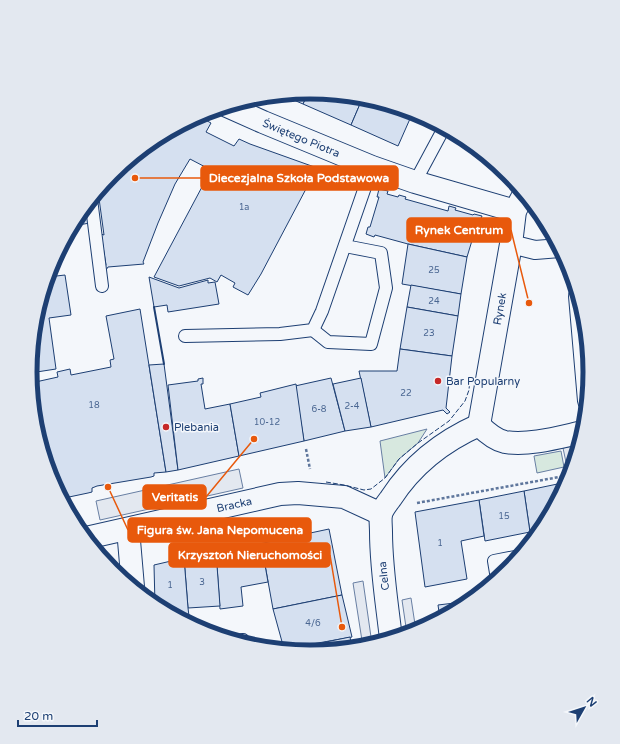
<svg xmlns="http://www.w3.org/2000/svg" width="620" height="744" viewBox="0 0 620 744" font-family="'Varela Round',sans-serif">
	<style>
		.green { fill: #d7e8df; stroke: #687fa3 }
		.parking { fill: #e3e8f0; stroke: #687fa3 }
		.building { fill: #d5e0f0; stroke: #1d3f73 }
		.lines { fill: none; stroke-linecap: round; stroke-linejoin: round }
		.service-casing { stroke: #1d3f73; stroke-width: 14 }
		.pedestrian-casing { stroke: #1d3f73; stroke-width: 20 }
		.minor-casing { stroke: #1d3f73; stroke-width: 24 }
		.path { stroke: #5e769c; stroke-width: 2.5; stroke-dasharray: 3 2; stroke-linecap: butt }
		.service { stroke: #f4f7fb; stroke-width: 12 }
		.pedestrian { stroke: #f4f7fb; stroke-width: 18 }
		.minor { stroke: #f4f7fb; stroke-width: 22 }
		.fence { stroke: #1d3f73; stroke-width: 1; stroke-dasharray: 5 2; stroke-linecap: butt }
		.wall { stroke: #1d3f73; stroke-width: 2 }
		.poi-dot { fill: #c62828; stroke: #f4f7fb; stroke-width: 1.5 }
		.labels { text-anchor: middle; dominant-baseline: central; stroke-width: 3; stroke-linejoin: round; paint-order: stroke }
		.number-label { font-size: 9px; fill: #4b6792 }
		.street-label { font-size: 11px; fill: #1d3f73; stroke: #f4f7fb }
		.poi-label { font-size: 11px; fill: #1d3f73; stroke: #f4f7fb; text-anchor: start }
		.rim { fill: none; stroke: #1d3f73; stroke-width: 5 }
		.leader { fill: none; stroke: #e8590c; stroke-width: 1.5 }
		.callout-dot { fill: #e8590c; stroke: #f4f7fb; stroke-width: 1.5 }
		.callout { fill: #e8590c; stroke: #e8590c; stroke-width: 1.5 }
		.callout-label { font-size: 12px; text-anchor: middle; font-weight: bold; fill: #fff }
	</style>
	<rect width="100%" height="100%" fill="#f4f7fb"/>
	<!-- green -->
	<g class="green">
		<path d="M427 429 418 443 399 459 385 478 380 441Z"/>
		<path d="M561 451 564 467 537 473 534 456Z"/>
	</g>
	<!-- parking -->
	<g class="parking">
		<path d="M579 445 573 466 567 467 563 448Z"/>
		<path d="M239 469 243 488 100 520 96 501Z"/>
		<path d="M363 581 372 644 363 647 353 583Z"/>
		<path d="M411 598 416 631 407 634 402 600Z"/>
	</g>
	<!-- building -->
	<g class="building">
		<path d="M308 92H310L363 97 351 125 303 104Z"/>
		<path d="M308 92 303 104 282 95Z"/>
		<path d="M363 97 413 112 398 146 351 125Z"/>
		<path d="M198 116 211 123 206 132 234 146 239 139 250 144 320 169 319 171 316 170 261 274 248 295 233 287 235 283 221 275 217 282 210 278 179 286 154 277 211 170 190 159 175 184 158 223 143 262 144 264 108 267 106 270 104 268 106 265 101 234 104 235 98 191 112 174 155 139Z"/>
		<path d="M460 136 466 139 490 159 457 142Z"/>
		<path d="M379 189 388 191 387 194 398 197 399 195 406 197 405 199 448 211 449 206 456 208 455 210 473 215 474 214 482 216 479 224H477L467 257 408 244 375 235 374 237 366 234 368 227H370L379 197H377Z"/>
		<path d="M87 205 90 223 72 226 77 216Z"/>
		<path d="M408 244 467 257 461 294 402 284Z"/>
		<path d="M65 275 71 315 49 318 56 369 30 373 35 317 48 277Z"/>
		<path d="M149 277 179 288 208 280V283L215 282 219 304 168 312 167 305 154 307Z"/>
		<path d="M411 285 461 294 458 316 407 307Z"/>
		<path d="M407 307 458 316 452 356 400 349Z"/>
		<path d="M140 309 166 472 154 473V476L151 477 97 486 92 488V492L88 493 69 497H65L64 492 59 493 51 479 35 426 31 383 58 377 57 372 70 369 71 375 111 367 110 360 114 359 106 316Z"/>
		<path d="M400 349 452 356 446 408 450 412 447 414 443 410 371 427 359 371H397Z"/>
		<path d="M164 364 178 470 166 472 149 365Z"/>
		<path d="M203 378V384H201L205 409 230 404 239 456 178 470 168 385 198 381V379Z"/>
		<path d="M331 378 345 431 304 441 295 386Z"/>
		<path d="M361 378 371 427 345 431 333 384Z"/>
		<path d="M296 384 304 441 239 456 230 404 261 397 260 393Z"/>
		<path d="M567 482 543 528 541 530 530 532 524 491Z"/>
		<path d="M524 491 530 532 485 541 479 500Z"/>
		<path d="M479 500 484 536 461 541 467 579 425 587 415 512Z"/>
		<path d="M329 529 342 595 273 609 262 548 259 544Z"/>
		<path d="M259 544 262 548 268 582 241 587 243 606 220 609 216 552Z"/>
		<path d="M216 552 220 606 188 608 184 558Z"/>
		<path d="M184 558 188 608 190 624 155 605 154 565Z"/>
		<path d="M342 595 352 637 284 649 273 609Z"/>
		<path d="M471 601 465 605 440 619 438 605Z"/>
		<path d="M350 637 352 648 310 652 287 650Z"/>
	</g>
	<g class="lines">
		<defs>
			<g id="service">
				<path d="M415 182 444 128"/>
				<path d="M91 199 102 286"/>
				<path d="M313 330 328 342 371 344 386 288 381 253 345 246"/>
				<path d="M185 336 280 334 313 330 322 311 372 167"/>
				<path d="M497 579 494 561 520 556"/>
				<path d="M235 641 243 640"/>
			</g>
			<g id="pedestrian">
				<path d="M511 244 535 250 560 248"/>
				<path d="M578 296 587 401"/>
			</g>
			<g id="minor">
				<path id="s1" d="M227 106 263 122 372 167 415 182 515 211"/>
				<path id="s2" d="M479 425 511 244 515 211 524 194"/>
				<path d="M479 425C486 432 495 440 505 442 529 446 560 437 583 432"/>
				<path d="M128 529 133 587"/>
				<path id="s3" d="M86 538 280 494 298 493 344 497 381 514"/>
				<path d="M391 639C387 603 381 568 381 532 381 526 380 519 381 514 383 508 388 502 391 498 413 464 443 441 479 425"/>
			</g>
		</defs>
		<!-- service casing -->
		<use href="#service" class="service-casing"/>
		<!-- pedestrian casing -->
		<use href="#pedestrian" class="pedestrian-casing"/>
		<!-- minor casing -->
		<use href="#minor" class="minor-casing"/>
		<!-- path -->
		<g class="path">
			<path d="M306 449 310 469"/>
			<path d="M417 503 570 475"/>
		</g>
		<!-- service -->
		<use href="#service" class="service"/>
		<!-- pedestrian -->
		<use href="#pedestrian" class="pedestrian"/>
		<!-- minor -->
		<use href="#minor" class="minor"/>
		<!-- fence -->
		<path class="fence" d="M326 482 344 485 364 490 371 489 385 478 399 459 418 443 449 421 465 401 469 390 470 377"/>
		<!-- wall -->
		<path class="wall" d="M154 307 164 364"/>
	</g>
	<!-- markers -->
	<g class="poi-dot">
		<circle cx="438" cy="381" r="4"/>
		<circle cx="166" cy="427" r="4"/>
	</g>
	<g class="labels">
		<!-- number labels -->
		<g class="number-label">
			<text x="244" y="207">1a</text>
			<text x="434" y="270">25</text>
			<text x="434" y="301">24</text>
			<text x="429" y="333">23</text>
			<text x="406" y="393">22</text>
			<text x="94" y="405">18</text>
			<text x="352" y="406">2-4</text>
			<text x="319" y="409">6-8</text>
			<text x="267" y="422">10-12</text>
			<text x="504" y="516">15</text>
			<text x="440" y="543">1</text>
			<text x="202" y="582">3</text>
			<text x="170" y="585">1</text>
			<text x="313" y="623">4/6</text>
		</g>
		<!-- street labels -->
		<g class="street-label">
			<text stroke="none"><textPath href="#s1" startOffset="81">Świętego Piotra</textPath></text>
			<text stroke="none"><textPath href="#s2" startOffset="118">Rynek</textPath></text>
			<text stroke="none"><textPath href="#s3" startOffset="152">Bracka</textPath></text>
			<text transform="translate(384 576) rotate(-97)">Celna</text>
		</g>
		<!-- poi labels -->
		<g class="poi-label">
			<text x="446" y="381">Bar Popularny</text>
			<text x="174" y="427">Plebania</text>
		</g>
	</g>
	<!-- crop -->
	<path d="M0 0H620V744H0ZM37 372a273 273 0 1 1 546 0a273 273 0 1 1-546 0Z" fill="#e3e8f0" fill-rule="evenodd"/>
	<path class="rim" d="M37 372a273 273 0 1 1 546 0a273 273 0 1 1-546 0Z"/>
	<!-- callouts -->
	<path class="leader" d="M135 178L201 178M529 303L511 230M254 439L206 497M108 487L128 530M342 627L330 555"/>
	<g class="callout-dot">
		<circle cx="135" cy="178" r="4"/>
		<circle cx="529" cy="303" r="4"/>
		<circle cx="254" cy="439" r="4"/>
		<circle cx="108" cy="487" r="4"/>
		<circle cx="342" cy="627" r="4"/>
	</g>
	<g class="callout">
		<rect x="201" y="166" width="197" height="24" rx="4"/>
		<rect x="407" y="218" width="104" height="24" rx="4"/>
		<rect x="143" y="485" width="63" height="24" rx="4"/>
		<rect x="128" y="518" width="183" height="24" rx="4"/>
		<rect x="169" y="543" width="161" height="24" rx="4"/>
	</g>
	<g class="callout-label">
		<text x="299" y="182">Diecezjalna Szkoła Podstawowa</text>
		<text x="459" y="234">Rynek Centrum</text>
		<text x="175" y="501">Veritatis</text>
		<text x="220" y="534">Figura św. Jana Nepomucena</text>
		<text x="250" y="559">Krzysztoń Nieruchomości</text>
	</g>
	<!-- north arrow -->
	<g transform="translate(584 708) rotate(51)" stroke="#f4f7fb" stroke-width="3" paint-order="stroke">
	<path d="M0-3L7 15L0 10L-7 15Z" fill="#1d3f73"/>
	<text y="-6" font-size="11" font-weight="bold" text-anchor="middle" fill="#1d3f73">N</text>
	</g>
	<!-- scale -->
	<path d="M18 720v6h79v-6" fill="none" stroke="#1d3f73" stroke-width="2"/>
	<text x="24" y="720" font-size="12" fill="#1d3f73" stroke="#f4f7fb" stroke-width="3" paint-order="stroke">20 m</text>
</svg>
